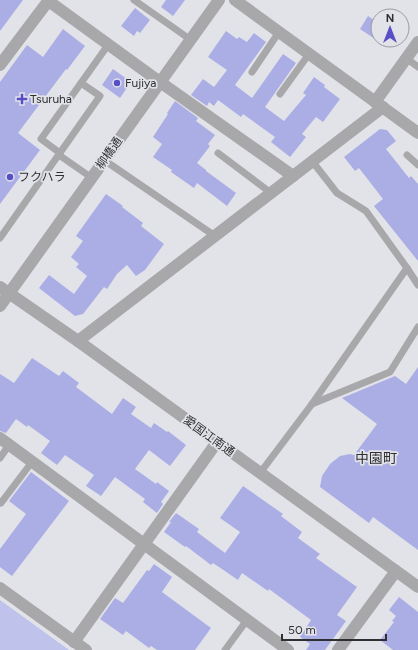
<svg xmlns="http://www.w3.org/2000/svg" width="418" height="650" viewBox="0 0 418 650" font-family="Figtree,'Noto Sans JP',sans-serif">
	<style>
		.green { fill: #bfc2ea }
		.building { fill: #abaee5 }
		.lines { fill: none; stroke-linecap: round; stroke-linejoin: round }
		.service { stroke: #a8a8ab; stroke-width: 7 }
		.minor { stroke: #a8a8ab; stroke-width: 12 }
		.tertiary { stroke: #a8a8ab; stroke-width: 12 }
		.poi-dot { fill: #584fc6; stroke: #e2e3e9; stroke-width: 1.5 }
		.labels { text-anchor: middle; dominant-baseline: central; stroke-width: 3.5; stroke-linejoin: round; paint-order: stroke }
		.poi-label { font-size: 12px; fill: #2f2f32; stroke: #e2e3e9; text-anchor: start }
		.street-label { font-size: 12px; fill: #2f2f32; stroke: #e2e3e9 }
		.quarter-label { font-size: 14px; fill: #2f2f32; stroke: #e2e3e9 }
	</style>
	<rect width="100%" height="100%" fill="#e2e3e9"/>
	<!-- green -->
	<path class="green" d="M0 600 69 650H0Z"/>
	<!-- building -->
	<g class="building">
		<path d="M0 0H23L0 31Z"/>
		<path d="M166 0H185L173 16 161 7Z"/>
		<path d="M135 8 150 20 140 33 137 31 134 36 121 26Z"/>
		<path d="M368 16 378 23V41L360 29Z"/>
		<path d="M63 29 85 46 67 70 66 69 18 133 40 150 0 204V82L27 45 43 57Z"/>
		<path d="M226 31 237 39 239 37 247 42 254 33 266 42 235 85 252 98 283 54 296 63 265 107 284 121 306 95 303 93 314 77 325 85 324 87 340 99 323 122 316 117 302 134 306 137 290 157 271 142 275 137 243 114 241 117 218 100 214 106 209 102 207 106 191 95 203 79 214 87 227 70 208 57Z"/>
		<path d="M113 69 131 82 120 98 102 85Z"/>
		<path d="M175 101 198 118 196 121 215 135 208 144 210 146 197 163 206 170V171L236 193 227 206 197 183 194 188 171 172 172 170 153 157 162 144 153 137 168 114 167 113Z"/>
		<path d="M380 129 387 130 396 141 386 149 409 178 411 176 418 184V261L374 206 383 199 359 168 355 171 344 157Z"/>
		<path d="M106 194 123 206 122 207 143 223 141 226 164 244 145 270 136 276 127 265 117 274 107 289 104 287 83 314 75 316 39 288 49 275 74 294 87 276 76 267 79 264 71 257 83 241 76 236Z"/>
		<path d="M32 358 59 376 63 371 79 383 76 387 112 414 123 398 136 407 131 414 151 428 154 423 167 432 168 431 186 445 170 466 149 450 135 469 156 484 157 482 169 491 161 502 163 504 157 513 143 502 145 499 115 477 101 496 86 486 94 475 65 455 57 465 41 453 50 441 28 425 27 427 16 419 6 433 0 431V374L14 383Z"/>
		<path d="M418 367V550L373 517 369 523 320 487 322 476 330 464 340 456 350 454 354 455 377 424 342 398 395 376 406 384Z"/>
		<path d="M31 472 69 501 12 576 0 567V549L26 514 9 501Z"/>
		<path d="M243 486 283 514 281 516 302 532 298 538 320 554 316 558 357 587 337 615 346 621 325 650H306L310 644 300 637 311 620 269 589 268 591 242 573 238 580 213 563 211 565 186 546 185 547 164 532 171 522H169L176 513 199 529 197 532 225 553 240 532 220 518Z"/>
		<path d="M154 564 172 577 162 592 211 628 195 650H157L151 646 149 648 126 631 123 635 100 619 115 598 123 603 147 570 149 571Z"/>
		<path d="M399 597 418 612V650H393L380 640 394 622 392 621 396 616 389 610Z"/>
	</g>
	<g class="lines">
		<!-- service -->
		<g class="service">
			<path d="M134 0 191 40"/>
			<path d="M406 58 418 67"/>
			<path d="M252 72 279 32"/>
			<path d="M280 94 309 54"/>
			<path d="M60 153 41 139 81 83"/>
			<path d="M218 153 271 193"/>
			<path d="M59 155 92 178"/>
			<path d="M407 155 418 165"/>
			<path d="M104 160 215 236"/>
			<path d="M312 161 337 193 366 211 407 268 418 285"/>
			<path d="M0 238 100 96 81 83 108 45"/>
			<path d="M312 404 390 372 418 327"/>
			<path d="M0 458 9 445"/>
			<path d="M260 473 312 404 407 268"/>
			<path d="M1 503 32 462"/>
			<path d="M225 650 247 620"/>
		</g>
		<!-- minor -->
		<g class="minor">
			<path d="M47 0 160 82 293 176"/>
			<path d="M235 0 418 133"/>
			<path d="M0 65 49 0"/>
			<path d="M375 102 418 42"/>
			<path d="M0 287 78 341 418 587"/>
			<path d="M78 341 383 107"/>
			<path d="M0 438 288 650"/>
			<path d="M0 588 86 650"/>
			<path d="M74 642 217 442"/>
			<path d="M338 650 396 571"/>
		</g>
		<!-- tertiary -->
		<path class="tertiary" d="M0 306 219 0"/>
	</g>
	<!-- markers -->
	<g class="poi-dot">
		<circle cx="117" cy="83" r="4"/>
		<path d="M20 93h4v4h4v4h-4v4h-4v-4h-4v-4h4z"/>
		<circle cx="10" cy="177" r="4"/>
	</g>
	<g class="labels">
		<!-- poi labels -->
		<g class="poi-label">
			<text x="125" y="83">Fujiya</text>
			<text x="30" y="99">Tsuruha</text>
			<text x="18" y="177">フクハラ</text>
		</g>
		<!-- street labels -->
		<g class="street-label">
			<text transform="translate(109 153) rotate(-55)">柳橋通</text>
			<text transform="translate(209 436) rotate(36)">愛国江南通</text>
		</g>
		<!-- quarter labels -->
		<g class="quarter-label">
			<text x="376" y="458">中園町</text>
		</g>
	</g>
	<!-- north arrow -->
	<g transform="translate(390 28)"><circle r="19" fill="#e2e3e9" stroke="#9a9ba0"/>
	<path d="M0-3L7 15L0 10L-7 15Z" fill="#584fc6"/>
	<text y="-6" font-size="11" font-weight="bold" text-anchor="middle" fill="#2f2f32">N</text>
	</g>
	<!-- scale -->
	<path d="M282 634v6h104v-6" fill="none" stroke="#2f2f32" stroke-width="2"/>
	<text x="288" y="634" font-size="12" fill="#2f2f32" stroke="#e2e3e9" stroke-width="3" paint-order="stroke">50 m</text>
</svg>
